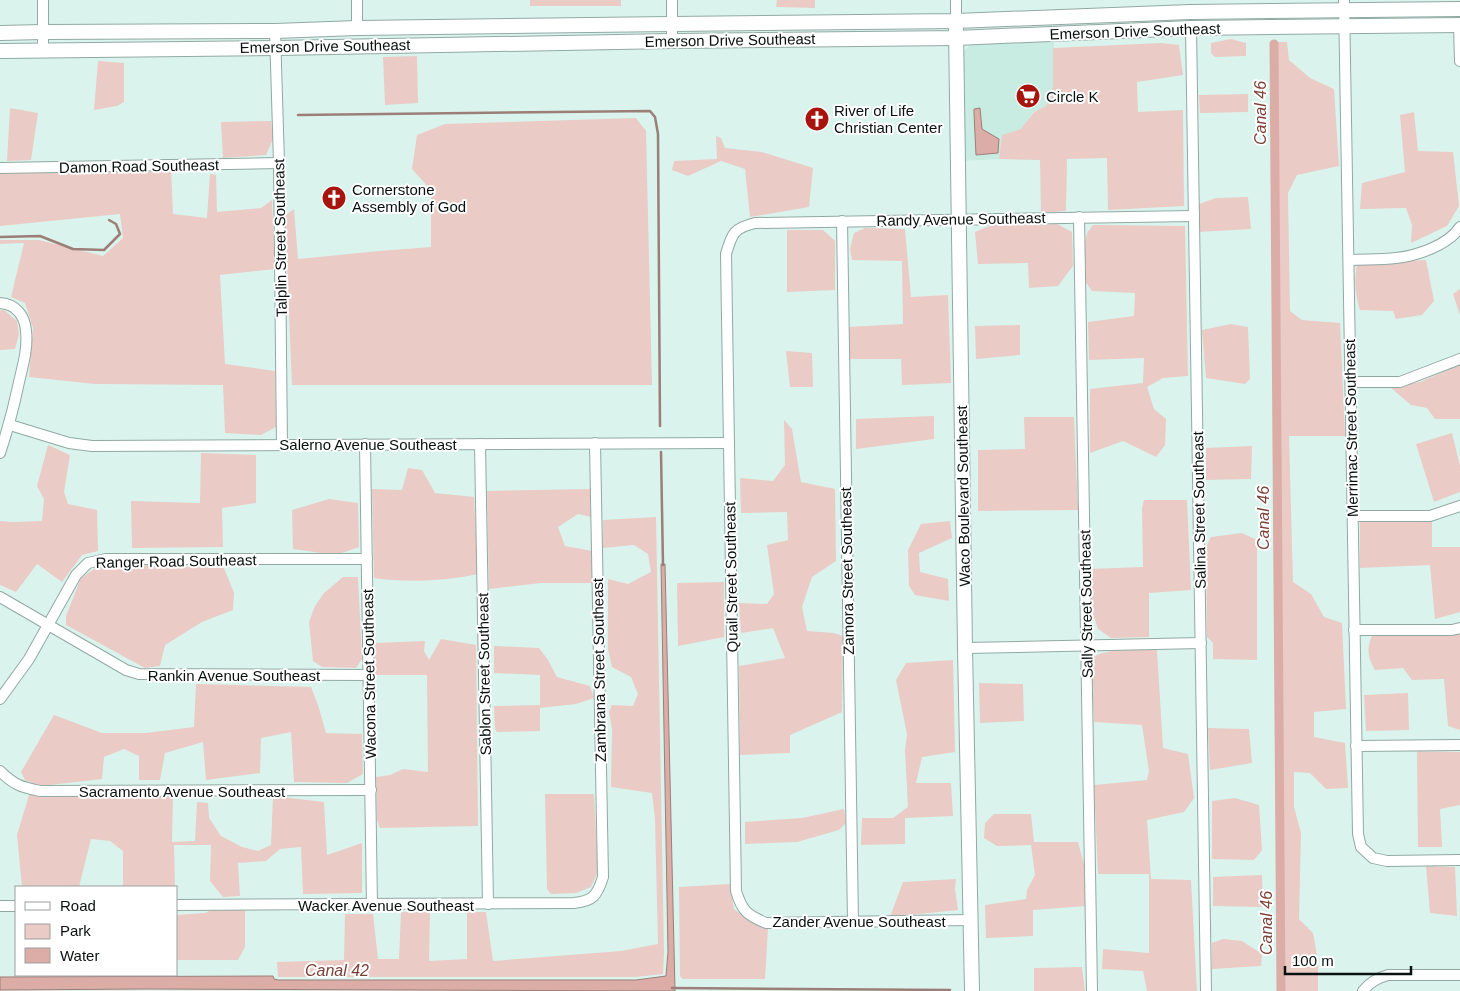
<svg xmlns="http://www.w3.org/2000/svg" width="1460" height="991" viewBox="0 0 1460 991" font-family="Helvetica,sans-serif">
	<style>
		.built { fill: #c8ebe2 }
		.green { fill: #eacbc6 }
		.water { fill: #dbada6; stroke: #9c7e79 }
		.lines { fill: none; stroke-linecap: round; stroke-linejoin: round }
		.stream { stroke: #9c7e79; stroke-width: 2.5 }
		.canal { stroke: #dbada6; stroke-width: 9 }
		.street-casing { stroke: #91a9a3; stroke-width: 12 }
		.secondary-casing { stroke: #91a9a3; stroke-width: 16 }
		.street { stroke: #fff; stroke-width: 10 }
		.secondary { stroke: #fff; stroke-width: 14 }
		.labels { text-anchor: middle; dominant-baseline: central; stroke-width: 4; stroke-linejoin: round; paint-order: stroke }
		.street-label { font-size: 15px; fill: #08110f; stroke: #fff }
		.poi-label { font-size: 15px; fill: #08110f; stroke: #fff; text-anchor: start }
		.water-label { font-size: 16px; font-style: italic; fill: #7b4038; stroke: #fff }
	</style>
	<rect width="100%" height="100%" fill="#daf4ed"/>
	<!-- built -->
	<path class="built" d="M1054 40 1053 87 1046 106 1033 112 1022 129 1002 135 999 159 963 161 962 73 964 51 972 43Z"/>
	<!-- green -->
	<g class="green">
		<rect x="530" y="0" width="91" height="6"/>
		<path d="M777 0H815V8L776 7Z"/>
		<path d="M1231 39 1246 43V56L1215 57 1211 53V43Z"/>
		<path d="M1278 42H1287L1289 60 1310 78 1334 89 1339 166 1297 175 1288 193 1290 311 1302 320 1340 323 1345 436H1289L1293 582 1311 594 1324 617 1342 623 1346 709 1314 712V737L1345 743 1348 788 1326 789 1310 773 1294 772V807L1301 833 1299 919 1313 933 1318 961V991H1284Z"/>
		<path d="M1161 43 1179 45 1183 75 1137 82 1138 112 1183 110 1184 206 1108 210 1107 158 1067 159 1066 211 1041 213 1040 160 999 159 1002 135 1021 129 1034 112 1046 106 1053 87V48Z"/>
		<path d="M417 56 418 103 385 105 383 57Z"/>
		<path d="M98 61 124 63V102L117 106 94 110Z"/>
		<path d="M1248 94V112L1200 113 1199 95Z"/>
		<path d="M10 108 38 113 31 160 7 161Z"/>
		<path d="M1414 112 1418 151 1453 152 1459 206 1447 226 1411 243 1412 225 1406 208 1360 209 1362 183 1405 172 1400 115Z"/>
		<path d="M636 118 646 131 652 385H292L285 216 294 209 298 259 379 251 431 247V190L412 169 417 135 445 124Z"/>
		<path d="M271 121 273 139 266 155 223 158 221 122Z"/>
		<path d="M716 136 721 138 725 148 762 152 813 168 809 207 750 217 745 169 721 161 688 176 672 170 674 161 717 159Z"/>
		<path d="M171 169 173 214 207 218 210 174 216 175 217 212 261 208 272 200 275 269 220 275 225 364 275 371 276 427 261 435 225 433 223 385 95 384 29 377 33 328 25 303 11 297 24 243 0 244V240H39L103 256 123 238 120 214 0 226V173Z"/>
		<path d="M1248 197 1251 229 1199 232V204L1216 198Z"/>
		<path d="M1057 224 1072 232 1073 266 1058 286 1029 288 1028 263 978 264 975 232 992 225Z"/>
		<path d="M1093 225 1185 226 1188 376 1163 378 1147 387 1154 409 1166 419 1165 445 1156 457 1123 441 1090 453V389L1143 383 1144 358 1089 360 1088 322 1134 316 1135 293 1092 291 1085 281 1084 247 1087 233Z"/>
		<path d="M865 228 905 229 911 297 948 295 951 383 902 385 901 359H850L847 327 903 324 902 261 852 260 850 249 854 233Z"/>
		<path d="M787 230H823L835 241V290L787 292Z"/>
		<path d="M1426 260 1434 301 1422 315 1396 319 1393 311 1360 310C1355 294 1354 281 1357 264Z"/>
		<path d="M1460 289V315L1453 294Z"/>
		<path d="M0 310H4L17 321 19 334 15 349 0 350Z"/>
		<path d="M1231 324 1248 327 1250 379 1245 384 1206 378 1202 330Z"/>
		<path d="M1020 325V355L976 359 975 326Z"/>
		<path d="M786 351 812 353 813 387H790Z"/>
		<path d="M1460 365V419H1435L1427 408 1411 405 1390 387 1420 382Z"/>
		<path d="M934 416V439L856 449V419Z"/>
		<path d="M1024 417H1074L1078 510 978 511V450L1025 449Z"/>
		<path d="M784 420 792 429 801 482 835 489 836 561 812 577 802 607 807 631 834 633 843 636 842 712 790 735V753L740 755 739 666 785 658 773 628 741 633 739 603 767 604 774 594 767 545 788 540 787 512 741 513 740 478 773 481 785 465Z"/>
		<path d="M1452 433 1460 466V492L1434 502 1416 444Z"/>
		<path d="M48 445 70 455 64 492 68 504 97 510 98 551 82 555 62 582 37 564 16 592 0 585V521L12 522 42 521 44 499 37 486Z"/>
		<path d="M1252 446 1251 479 1206 480V448Z"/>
		<path d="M201 453 256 455V503L222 508 223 547 132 548 131 501 200 503Z"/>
		<path d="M408 468 422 470 435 493 474 497 478 574C446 581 406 583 374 578L372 489 402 490Z"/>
		<path d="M590 489 591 517 578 514 558 527 565 546 592 551 593 583H541L489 589 487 491Z"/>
		<path d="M329 499 358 503 359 547 336 555 293 549 292 510Z"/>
		<path d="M1144 500H1187L1191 590 1149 593V637L1111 638 1098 629 1089 602 1088 569 1143 567 1142 508Z"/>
		<path d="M656 517 664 952 663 974 636 977H278L277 962 344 960 345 914H373L378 959H399L401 912 430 911 429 961 467 959V912H486L493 961 621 951 658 944 655 819 652 793 611 787 612 729 609 712 612 705 633 706 638 694 631 677 612 667 608 649V579L628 584 651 572 648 554 634 545 603 548V520Z"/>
		<path d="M1432 519V547H1460V612L1435 619 1430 565 1360 568V522Z"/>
		<path d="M950 521 952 538 919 553 920 572 948 579 949 601 915 595 909 586 908 550 921 524Z"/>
		<path d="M1242 533 1257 540V660L1213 659V643L1207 637 1206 547 1211 537Z"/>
		<path d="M106 564 224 568 234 593 233 610 202 622 165 645 160 666 145 668 66 625V616L81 578 94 569Z"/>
		<path d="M343 577H358L362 659 356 668 322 667 313 661 309 622 315 606 324 593Z"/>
		<path d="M724 582V637L678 646 677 583Z"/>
		<path d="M1460 634V730L1448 726 1444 679 1412 680 1403 668 1375 670C1368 658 1366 649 1372 636Z"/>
		<path d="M441 639 476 645 478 826 380 828 377 820 376 777 390 775 403 769 428 772 427 675H375V643L425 641 424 651 429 660Z"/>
		<path d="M494 646 539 648 548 660 557 677 590 686 594 698 576 704 540 708V731L497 732 495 729 494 706 540 705V675L494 673Z"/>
		<path d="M1118 650H1157L1163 748 1188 754 1194 798 1184 812 1147 820 1151 879 1191 880 1197 991H1147L1143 971 1102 969 1103 949 1149 953V874H1098L1094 785 1147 780 1149 771 1142 725 1094 722 1091 658 1102 653Z"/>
		<path d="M953 660 955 752 922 757 916 783H951L953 816 905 818V844L861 845 862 818H893L908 807 905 750 907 734 896 680 906 663Z"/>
		<path d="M979 683 1023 684 1024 721 980 723Z"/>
		<path d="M196 684 311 687 318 705 326 733 362 734 363 774 347 783 294 782 291 732 261 738 260 773 206 780 203 742 165 753 160 780H139V756L124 749 104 757 102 779 41 786 25 780 21 772 54 715 102 733H146L194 727Z"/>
		<path d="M1408 693 1409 730 1366 731 1364 695Z"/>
		<path d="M1208 728 1249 729 1252 763 1210 770Z"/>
		<path d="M1417 751 1460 752V805L1440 809 1442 847H1418Z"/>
		<path d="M545 794H594L598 871 591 887 576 893 551 894 547 889Z"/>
		<path d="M29 795H173L172 842 195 841 197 802 208 803 209 818 221 836 242 847 258 851 271 845 273 796 324 802 327 855 362 843V893L303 894 301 847 280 849 266 861 238 863 240 896 223 897 210 881 211 845H174L175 887H123V851L110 841 91 839 79 887H22L17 835Z"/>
		<path d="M1235 798 1259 805 1262 850 1254 860 1212 859V801Z"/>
		<path d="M844 809 846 823 839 830 797 842 745 844V822L802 818Z"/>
		<path d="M994 814H1031L1034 842H1078L1084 864 1086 906 1033 910V936L986 938 985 905 1026 899 1027 890 1035 875 1031 845 997 846 984 838 985 823Z"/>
		<path d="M1426 866 1455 867 1457 916 1430 913Z"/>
		<path d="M1262 875 1263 907 1213 906V877Z"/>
		<path d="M956 879 955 889 958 910 890 917 903 882Z"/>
		<path d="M730 884 734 909 749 921 768 928 765 979H683L680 976 679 887Z"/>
		<path d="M217 907 245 910V947L238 960H176V913L178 915 205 913Z"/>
		<path d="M1223 939 1242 941 1262 954 1261 966 1212 969V943Z"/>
		<path d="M1082 967 1085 991H1034V968Z"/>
	</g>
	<!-- water -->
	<g class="water">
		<path d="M980 108 982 129 999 139 998 153 976 155 974 113V109Z"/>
		<path d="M661 564H665L675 991 147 989 0 990V977L273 976 274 979 278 980H636L666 976 668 952Z"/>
	</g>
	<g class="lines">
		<!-- stream -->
		<g class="stream">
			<path d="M298 115 650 111 655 117 658 134 660 426"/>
			<path d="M0 237 40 236 73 249 104 250 120 234 116 224 109 220"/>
			<path d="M661 452 663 565"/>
			<path d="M672 988 950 990"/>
		</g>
		<!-- canal -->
		<path class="canal" d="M1274 44 1281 991"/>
		<defs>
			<g id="street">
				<path d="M43 0V50"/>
				<path d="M357 0V28"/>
				<path d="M672 0V41"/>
				<path d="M956 0V21"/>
				<path d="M1344 0 1358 834 1361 847 1373 858 1387 861 1460 860"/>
				<path d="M1459 25 1460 61"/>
				<path d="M1191 28 1206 991"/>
				<path d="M275 31 279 163 282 445"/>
				<path d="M0 168 279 163"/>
				<path d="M1079 217 1092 991"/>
				<path d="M842 221 853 922"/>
				<path d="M1349 260C1364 259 1380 260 1396 258 1416 256 1449 245 1460 227"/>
				<path d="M0 303C16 304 25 316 26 331 28 348 23 365 19 382 14 406 8 429 0 453"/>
				<path d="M1351 382H1400L1460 359"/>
				<path d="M10 425 69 443 92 446 729 443"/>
				<path d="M365 444 372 905"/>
				<path d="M480 444 488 904"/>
				<path d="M1353 516H1430L1460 506"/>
				<path d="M0 597 126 670 139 674 369 675"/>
				<path d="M1354 630H1452L1460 628"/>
				<path d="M965 648 1201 643"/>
				<path d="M0 699 29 659 76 575 88 563 106 559H367"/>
				<path d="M1356 746 1460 745"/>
				<path d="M0 771C14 785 21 787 40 791L371 790"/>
				<path d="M176 905 574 903C593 901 597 896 603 877L595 443"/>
				<path d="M0 906H16"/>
				<path d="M970 920 766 923C747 915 742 911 736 891L726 254C732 233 734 228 755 223L1194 216"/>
				<path d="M1363 991C1370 982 1377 978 1388 975H1460"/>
			</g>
			<g id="secondary">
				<path d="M956 29 965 648 972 991"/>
				<path d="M0 33 43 32 275 31 357 28 672 24 956 21 1190 12 1460 9"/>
				<path d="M0 51 276 48 672 41 956 38 1191 28 1460 25"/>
			</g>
		</defs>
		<!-- street casing -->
		<use href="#street" class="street-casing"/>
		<!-- secondary casing -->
		<use href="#secondary" class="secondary-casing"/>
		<!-- street -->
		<use href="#street" class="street"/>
		<!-- secondary -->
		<use href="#secondary" class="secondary"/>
	</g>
	<!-- icons -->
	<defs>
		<symbol id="supermarket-disc" viewBox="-11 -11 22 22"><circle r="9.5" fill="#a7130d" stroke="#fff"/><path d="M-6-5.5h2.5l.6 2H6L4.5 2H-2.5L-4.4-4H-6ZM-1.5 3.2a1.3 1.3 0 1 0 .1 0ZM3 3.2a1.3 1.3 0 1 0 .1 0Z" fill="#fff"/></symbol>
		<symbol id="church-disc" viewBox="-11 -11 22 22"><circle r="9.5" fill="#a7130d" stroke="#fff"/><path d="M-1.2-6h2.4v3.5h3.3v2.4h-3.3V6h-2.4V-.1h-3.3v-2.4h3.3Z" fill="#fff"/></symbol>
	</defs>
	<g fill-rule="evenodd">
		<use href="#supermarket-disc" x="1014" y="82" width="28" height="28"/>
		<use href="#church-disc" x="803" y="105" width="28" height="28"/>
		<use href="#church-disc" x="320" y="184" width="28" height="28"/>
	</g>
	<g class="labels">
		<!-- street labels -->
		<g class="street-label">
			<text transform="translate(1135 31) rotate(-2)">Emerson Drive Southeast</text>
			<text transform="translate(730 40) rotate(-1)">Emerson Drive Southeast</text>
			<text transform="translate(325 46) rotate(-1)">Emerson Drive Southeast</text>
			<text transform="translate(139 166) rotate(-1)">Damon Road Southeast</text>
			<text transform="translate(961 219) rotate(-1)">Randy Avenue Southeast</text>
			<text transform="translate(280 238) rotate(-91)">Talplin Street Southeast</text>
			<text transform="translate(1351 428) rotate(-91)">Merrimac Street Southeast</text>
			<text x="368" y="444">Salerno Avenue Southeast</text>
			<text transform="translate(963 496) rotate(-91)">Waco Boulevard Southeast</text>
			<text transform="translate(1199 510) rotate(-91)">Salina Street Southeast</text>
			<text transform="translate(176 561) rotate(-1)">Ranger Road Southeast</text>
			<text transform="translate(847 571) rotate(-91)">Zamora Street Southeast</text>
			<text transform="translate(731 577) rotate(-91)">Quail Street Southeast</text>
			<text transform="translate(1086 604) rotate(-91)">Sally Street Southeast</text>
			<text transform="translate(599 670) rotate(-91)">Zambrana Street Southeast</text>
			<text transform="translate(369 674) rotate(-91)">Wacona Street Southeast</text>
			<text transform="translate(484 674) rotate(-91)">Sablon Street Southeast</text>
			<text x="234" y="675">Rankin Avenue Southeast</text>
			<text x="182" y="791">Sacramento Avenue Southeast</text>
			<text x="386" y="905">Wacker Avenue Southeast</text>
			<text x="859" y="921">Zander Avenue Southeast</text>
		</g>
		<!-- poi labels -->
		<g class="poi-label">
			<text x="1046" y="96">Circle K</text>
			<text x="834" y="110">River of Life<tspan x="834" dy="17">Christian Center</tspan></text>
			<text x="352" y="189">Cornerstone<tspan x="352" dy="17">Assembly of God</tspan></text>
		</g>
		<!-- water labels -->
		<g class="water-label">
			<text transform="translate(1260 113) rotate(-90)">Canal 46</text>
			<text transform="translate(1263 518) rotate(-90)">Canal 46</text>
			<text transform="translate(1266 923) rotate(-90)">Canal 46</text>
			<text x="337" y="970">Canal 42</text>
		</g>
	</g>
	<!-- legend -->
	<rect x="15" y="886" width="162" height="90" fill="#ffffff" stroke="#9ca09f"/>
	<rect x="25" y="902" width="25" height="8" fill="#ffffff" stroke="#9ca09f"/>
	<text x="60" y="911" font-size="15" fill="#08110f">Road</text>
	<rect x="25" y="924" width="25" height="15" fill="#eacbc6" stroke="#9ca09f"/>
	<text x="60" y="936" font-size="15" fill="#08110f">Park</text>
	<rect x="25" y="948" width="25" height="15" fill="#dbada6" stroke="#9ca09f"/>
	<text x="60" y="961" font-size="15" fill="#08110f">Water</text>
	<!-- scale -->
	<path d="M1285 966v8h126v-8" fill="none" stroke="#08110f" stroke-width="2.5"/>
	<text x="1292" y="966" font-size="15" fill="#08110f" stroke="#ffffff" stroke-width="4" paint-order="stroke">100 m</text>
</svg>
